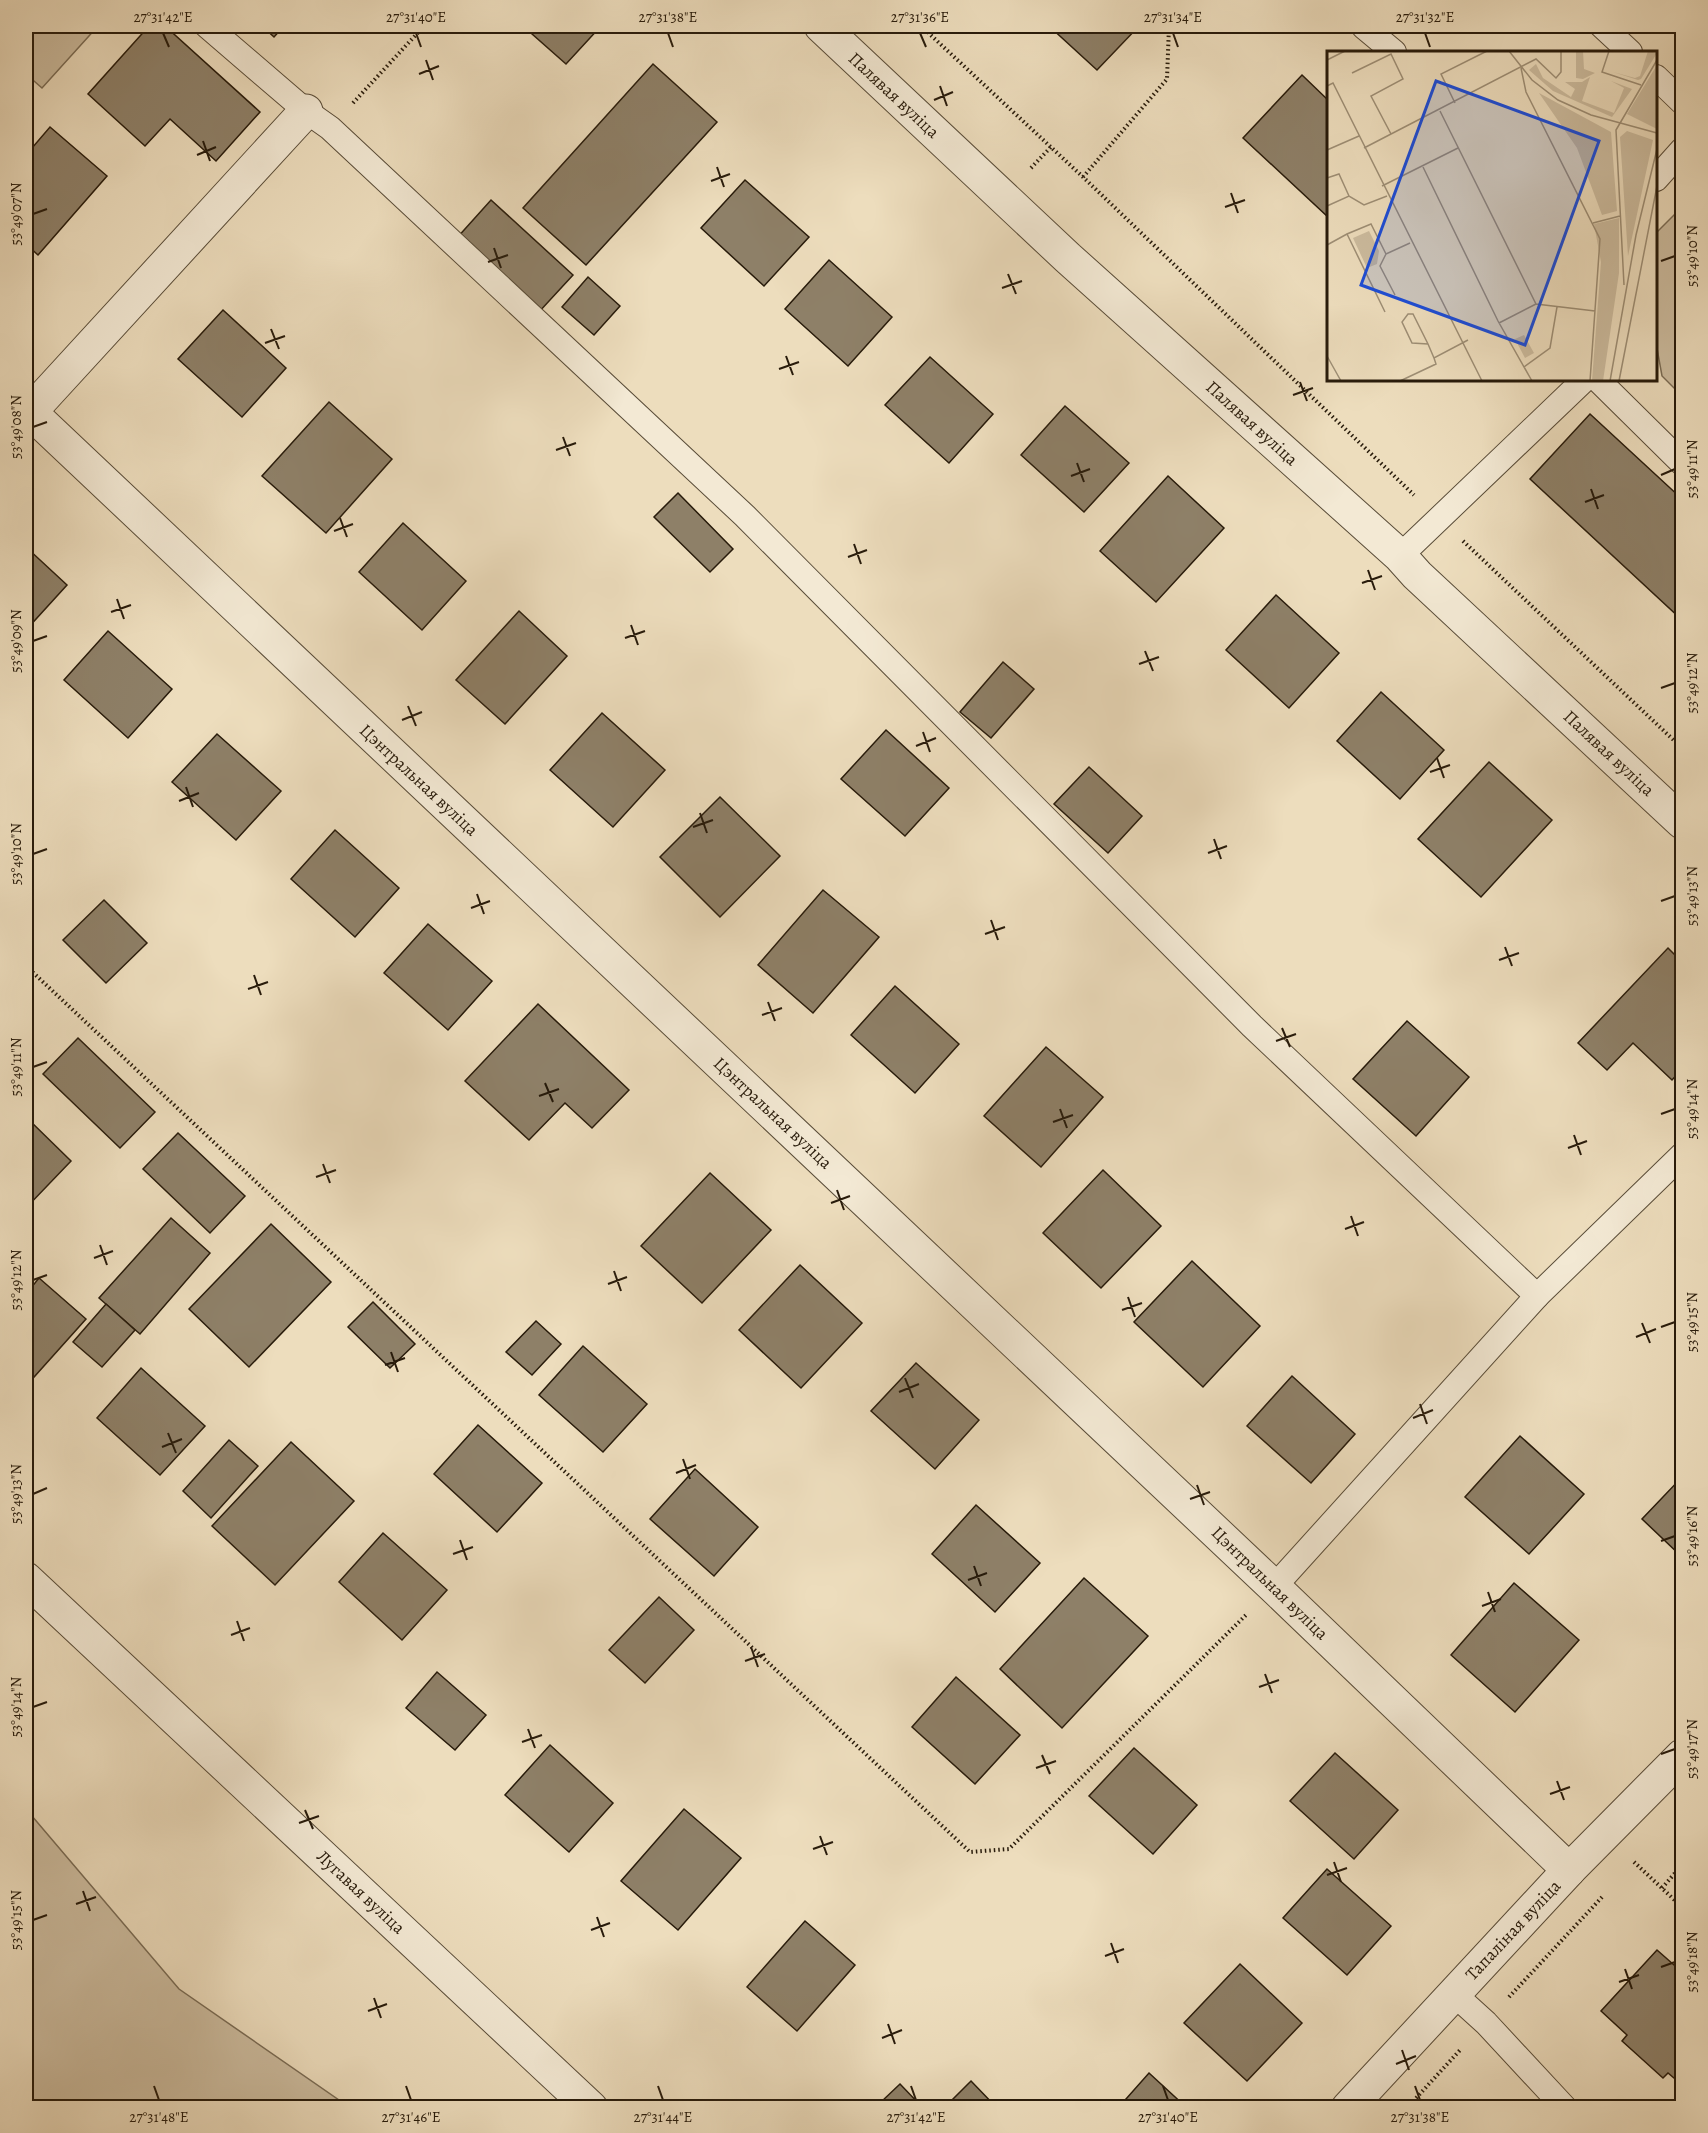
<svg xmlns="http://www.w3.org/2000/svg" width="1708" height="2133" viewBox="0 0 1708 2133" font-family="Alegreya,serif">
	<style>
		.green { fill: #ccbc9f; stroke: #7a6c55; stroke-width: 1.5 }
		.building { fill: #8e8068; stroke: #281b0b; stroke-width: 1.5 }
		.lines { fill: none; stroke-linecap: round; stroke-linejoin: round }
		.service-casing { stroke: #594c38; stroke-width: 26 }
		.minor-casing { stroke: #594c38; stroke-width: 35 }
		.path { stroke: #281b0b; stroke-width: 4; stroke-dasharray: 1.5 3; stroke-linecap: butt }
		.service { stroke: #f3e9d4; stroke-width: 24 }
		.minor { stroke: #f3e9d4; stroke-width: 33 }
		.ticks { fill: none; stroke: #281b0b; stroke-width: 2 }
		.labels { text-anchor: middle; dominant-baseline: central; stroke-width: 4.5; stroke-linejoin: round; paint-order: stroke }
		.street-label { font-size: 18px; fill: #281b0b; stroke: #f3e9d4 }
		.inset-road { fill: none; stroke: #9e8f76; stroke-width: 1.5 }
		.view { fill: #1d4ed8; fill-opacity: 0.15; stroke: #1d4ed8; stroke-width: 3 }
		.inset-edge { fill: none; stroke: #281b0b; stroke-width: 3 }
		.neatline { fill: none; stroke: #281b0b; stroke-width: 2 }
		.ticks-label { font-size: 15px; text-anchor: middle; fill: #281b0b }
	</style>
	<rect width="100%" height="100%" fill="#edddbd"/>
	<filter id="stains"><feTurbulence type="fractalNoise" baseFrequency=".00333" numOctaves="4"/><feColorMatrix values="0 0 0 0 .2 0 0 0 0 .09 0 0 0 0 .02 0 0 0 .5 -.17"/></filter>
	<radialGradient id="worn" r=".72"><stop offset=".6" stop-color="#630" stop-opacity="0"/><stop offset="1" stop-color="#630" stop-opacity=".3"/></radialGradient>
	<!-- green -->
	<g class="green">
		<path d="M26 26H98L42 88 26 74Z"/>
		<path d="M1682 207V396L1662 376 1656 343V233Z"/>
		<path d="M26 1809 179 1989 349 2107H26Z"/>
	</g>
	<!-- building -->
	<g class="building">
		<path d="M149 26H165L260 112 216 161 170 119 145 146 88 94Z"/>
		<path d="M262 26H284L274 37Z"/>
		<path d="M523 26H601L566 64Z"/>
		<path d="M1049 26H1139L1097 70Z"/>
		<path d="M653 64 717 122 586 265 523 208Z"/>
		<path d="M1302 75 1328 100V217L1243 138Z"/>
		<path d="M50 127 107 176 38 255 26 244V155Z"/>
		<path d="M745 180 809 237 764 286 701 228Z"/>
		<path d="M491 200 573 275 538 313 456 239Z"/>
		<path d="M829 260 892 317 848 366 785 309Z"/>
		<path d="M588 277 620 306 594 335 562 307Z"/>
		<path d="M223 310 286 368 242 417 178 359Z"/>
		<path d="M930 357 993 414 949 463 885 405Z"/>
		<path d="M329 402 392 459 326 533 262 476Z"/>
		<path d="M1065 406 1129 463 1084 512 1021 455Z"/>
		<path d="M1590 414 1682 499V620L1530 479Z"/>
		<path d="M1168 476 1224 528 1156 602 1100 551Z"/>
		<path d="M678 493 733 549 710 572 654 517Z"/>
		<path d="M403 523 466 581 422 630 359 572Z"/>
		<path d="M26 547 67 585 26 630Z"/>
		<path d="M1276 595 1339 653 1289 708 1226 650Z"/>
		<path d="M519 611 567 656 505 724 456 680Z"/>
		<path d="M108 631 172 689 128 738 64 680Z"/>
		<path d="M1003 662 1034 689 991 738 960 712Z"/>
		<path d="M1381 692 1444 750 1400 799 1337 741Z"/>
		<path d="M602 713 665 770 613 827 550 770Z"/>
		<path d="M886 730 949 788 905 836 841 779Z"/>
		<path d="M217 734 281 791 236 840 172 782Z"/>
		<path d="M1489 762 1552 820 1481 897 1418 839Z"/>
		<path d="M1089 767 1142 816 1108 853 1054 804Z"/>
		<path d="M720 797 780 856 720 917 660 857Z"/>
		<path d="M335 830 399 888 355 937 291 879Z"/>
		<path d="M823 890 879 937 813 1013 758 965Z"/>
		<path d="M104 900 147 943 106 983 63 940Z"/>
		<path d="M428 924 492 981 448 1030 384 973Z"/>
		<path d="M1668 948 1682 962V1069L1672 1080 1633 1043 1607 1070 1578 1043Z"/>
		<path d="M895 986 959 1044 915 1093 851 1035Z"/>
		<path d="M538 1004 629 1090 592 1128 565 1103 529 1140 465 1081Z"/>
		<path d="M1407 1021 1469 1077 1416 1136 1353 1079Z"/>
		<path d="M78 1038 155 1112 120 1148 43 1074Z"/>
		<path d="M1046 1047 1103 1097 1041 1167 984 1116Z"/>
		<path d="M26 1117 71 1161 26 1208Z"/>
		<path d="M178 1133 245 1196 210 1233 143 1169Z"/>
		<path d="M1103 1170 1161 1226 1101 1288 1043 1233Z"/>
		<path d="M710 1173 771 1230 702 1303 641 1246Z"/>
		<path d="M171 1218 210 1253 140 1334 99 1298Z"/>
		<path d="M271 1224 331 1282 249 1367 189 1309Z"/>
		<path d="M1192 1261 1260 1326 1203 1387 1134 1322Z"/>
		<path d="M800 1265 862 1323 801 1388 739 1330Z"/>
		<path d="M39 1278 86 1319 26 1386V1294Z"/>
		<path d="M373 1302 415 1344 390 1368 348 1327Z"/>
		<path d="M106 1304 135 1330 102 1367 73 1342Z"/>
		<path d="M536 1321 561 1344 532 1375 506 1352Z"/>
		<path d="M583 1346 647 1404 603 1452 539 1395Z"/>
		<path d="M916 1363 979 1420 935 1469 871 1411Z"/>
		<path d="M141 1368 205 1426 160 1475 97 1418Z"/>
		<path d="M1292 1376 1355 1434 1311 1483 1247 1426Z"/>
		<path d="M478 1425 542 1483 497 1532 434 1474Z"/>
		<path d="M1520 1436 1584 1494 1529 1554 1465 1497Z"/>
		<path d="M229 1440 258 1466 211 1518 183 1491Z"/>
		<path d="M291 1442 354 1501 275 1585 212 1526Z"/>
		<path d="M695 1469 758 1527 714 1576 650 1519Z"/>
		<path d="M1682 1477V1557L1642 1519Z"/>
		<path d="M976 1505 1040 1563 995 1612 932 1554Z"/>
		<path d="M383 1533 447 1590 402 1640 339 1582Z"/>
		<path d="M1084 1578 1148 1636 1062 1728 1000 1669Z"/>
		<path d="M1514 1583 1579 1640 1515 1712 1451 1655Z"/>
		<path d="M659 1597 694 1630 645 1683 609 1650Z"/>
		<path d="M437 1672 486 1715 455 1750 406 1708Z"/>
		<path d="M956 1677 1020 1735 975 1784 912 1727Z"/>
		<path d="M550 1745 613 1803 569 1852 505 1795Z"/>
		<path d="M1134 1748 1197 1805 1153 1854 1089 1796Z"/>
		<path d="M1335 1753 1398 1810 1354 1859 1290 1801Z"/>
		<path d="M684 1809 741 1858 678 1930 621 1881Z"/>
		<path d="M1327 1869 1391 1926 1347 1975 1283 1918Z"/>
		<path d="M805 1921 855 1965 797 2031 747 1987Z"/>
		<path d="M1657 1950 1682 1972 1681 2084 1668 2073 1663 2078 1622 2041 1627 2035 1601 2011Z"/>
		<path d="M1240 1964 1302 2023 1247 2081 1184 2023Z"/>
		<path d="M1149 2073 1187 2108H1118Z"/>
		<path d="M971 2081 997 2108H956L950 2102Z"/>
		<path d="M900 2084 923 2108H886L881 2102Z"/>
	</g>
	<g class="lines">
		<defs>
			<g id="service">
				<path d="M207 26 306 111 330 128 745 516 1252 1026 1537 1296"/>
				<path d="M1602 26 1630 52"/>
				<path d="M1364 27 1394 52"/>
				<path d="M1656 77 1682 102"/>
				<path d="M1656 179 1682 150"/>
				<path d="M1598 380 1682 463"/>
				<path d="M1400 556 1584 380"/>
				<path d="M1274 1587 1537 1296 1682 1155"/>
				<path d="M1454 1994 1486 2023 1565 2108"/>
			</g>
			<g id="minor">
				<path d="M821 26 1068 258 1400 556 1417 575 1682 822"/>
				<path d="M30 412 306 111"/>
				<path d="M26 413 30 412 1274 1587 1569 1870"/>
				<path d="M26 1579 591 2108"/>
				<path d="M1348 2108 1569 1870 1682 1756"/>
			</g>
		</defs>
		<!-- service casing -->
		<use href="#service" class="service-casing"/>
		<!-- minor casing -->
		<use href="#minor" class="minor-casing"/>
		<!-- path -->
		<g class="path">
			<path d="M921 26 1083 177 1414 495"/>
			<path d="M353 103 424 26"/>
			<path d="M1031 168 1051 147"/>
			<path d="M1083 177 1167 79 1169 26"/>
			<path d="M1463 541 1682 748"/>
			<path d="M26 966 970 1852 1009 1849 1246 1615"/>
			<path d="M1634 1862 1682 1907"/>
			<path d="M1662 1888 1682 1865"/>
			<path d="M1509 1997 1604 1895"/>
			<path d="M1407 2108 1461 2049"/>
		</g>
		<!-- service -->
		<use href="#service" class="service"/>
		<!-- minor -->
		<use href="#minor" class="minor"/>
	</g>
	<!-- ticks -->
	<path class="ticks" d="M163 33 169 47M416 33 421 47M668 33 673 47M920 33 926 47M1173 33 1178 47M1425 33 1430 47M426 60 433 80M419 74 439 66M940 86 947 106M934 100 953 92M203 141 210 161M197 155 216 147M717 167 724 187M711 181 730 174M1231 193 1238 213M1225 207 1245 200M33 214 47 209M494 248 501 268M1661 261 1675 256M488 262 508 255M1008 274 1016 294M1002 288 1022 281M271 329 279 349M265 343 285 336M786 356 793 375M779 369 799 362M1300 382 1307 401M1293 395 1313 388M33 427 47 422M563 437 570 456M556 450 576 443M1077 463 1084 482M1661 475 1675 469M1071 476 1090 469M1591 489 1598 509M1585 502 1604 495M340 518 347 537M334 531 353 524M854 544 861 564M848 557 867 550M1368 570 1375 590M1362 583 1382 576M117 599 124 619M111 612 131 605M631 625 638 645M625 638 645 631M33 641 47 636M1145 651 1153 671M1139 664 1159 657M1661 688 1675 683M408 706 416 726M402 720 422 712M923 732 930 752M916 746 936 738M1437 758 1444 778M1430 772 1450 765M186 787 193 807M179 801 199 793M700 813 707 833M693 827 713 820M1214 839 1221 859M1208 853 1227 846M33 854 47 849M477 894 484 914M1661 901 1675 896M471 908 490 901M991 920 998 940M985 934 1005 927M1505 947 1512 966M1499 960 1519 953M254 975 261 995M248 989 268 982M768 1002 775 1021M762 1015 782 1008M1282 1028 1290 1047M1276 1041 1296 1034M33 1067 47 1062M545 1083 553 1102M539 1096 559 1089M1060 1109 1067 1128M1661 1114 1675 1109M1053 1122 1073 1115M1574 1135 1581 1155M1568 1148 1587 1141M323 1164 330 1183M316 1177 336 1170M837 1190 844 1210M831 1203 850 1196M1351 1216 1358 1236M1345 1229 1364 1222M100 1245 107 1265M94 1258 113 1251M614 1271 621 1291M33 1280 47 1275M608 1284 627 1277M1128 1297 1135 1317M1122 1310 1142 1303M1642 1323 1650 1343M1661 1327 1675 1322M1636 1337 1656 1329M391 1352 398 1372M385 1365 405 1358M905 1378 913 1398M899 1392 919 1384M1420 1404 1427 1424M1413 1418 1433 1410M168 1433 176 1453M162 1447 182 1439M683 1459 690 1479M676 1473 696 1465M1197 1485 1204 1505M33 1494 47 1488M1190 1499 1210 1492M460 1540 467 1560M1661 1541 1675 1536M453 1554 473 1547M974 1566 981 1586M968 1580 987 1573M1488 1592 1495 1612M1482 1606 1501 1599M237 1621 244 1641M231 1635 250 1628M751 1647 758 1667M745 1661 765 1654M1265 1674 1272 1693M1259 1687 1279 1680M33 1707 47 1702M528 1729 535 1748M522 1742 542 1735M1661 1754 1675 1749M1042 1755 1050 1774M1036 1768 1056 1761M1557 1781 1564 1800M1550 1794 1570 1787M305 1810 313 1829M299 1823 319 1816M820 1836 827 1855M813 1849 833 1842M1334 1862 1341 1882M1327 1875 1347 1868M83 1891 90 1911M76 1904 96 1897M597 1917 604 1937M33 1920 47 1915M591 1930 610 1923M1111 1943 1118 1963M1105 1956 1124 1949M1661 1967 1675 1962M1625 1969 1632 1989M1619 1982 1639 1975M374 1998 381 2018M368 2011 387 2004M888 2024 895 2044M882 2038 902 2030M1402 2050 1409 2070M1396 2064 1416 2056M154 2086 159 2100M406 2086 411 2100M658 2086 663 2100M911 2086 916 2100M1163 2086 1168 2100M1415 2086 1420 2100"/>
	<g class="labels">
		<!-- street labels -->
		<g class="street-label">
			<text transform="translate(894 95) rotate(43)">Палявая вуліца</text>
			<text transform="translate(1252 423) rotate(42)">Палявая вуліца</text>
			<text transform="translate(1609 753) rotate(43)">Палявая вуліца</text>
			<text transform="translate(419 780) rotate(43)">Цэнтральная вуліца</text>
			<text transform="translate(773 1113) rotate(43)">Цэнтральная вуліца</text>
			<text transform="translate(1270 1583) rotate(44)">Цэнтральная вуліца</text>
			<text transform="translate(361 1892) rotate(43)">Лугавая вуліца</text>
			<text transform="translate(1513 1930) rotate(-47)">Тапаліная вуліца</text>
		</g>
	</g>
	<!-- overview -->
	<g transform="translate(1327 51)">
		<rect width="330" height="330" fill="#edddbd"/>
		<path d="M249 0H256L257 18 268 22 256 28 249 27ZM321 0 330 2 314 28 311 29 286 21 308 27 313 25ZM209 13 216 27 244 46 248 38 238 31H255L263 26 255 50 287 62 297 37 284 30 305 38 285 66 226 40 202 19ZM330 14V78L300 63ZM212 42 284 81 290 160 275 164 250 97ZM300 80 326 89 301 205 293 86ZM292 167V222L276 330H265L274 211 267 173ZM42 180 52 200 50 213 40 217 26 187ZM197 284 207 302 198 307 188 288Z" fill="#ccbc9f"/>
		<path class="inset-road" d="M182 0 205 29 231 49 264 64 330 82M282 0 275 21 314 34M0 9 18 0M194 17 199 41 273 188 263 330M25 22 64 3 76 28 44 45 64 83M0 35 6 32 155 330M128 52 114 23 160 0M113 60 209 253 268 260M37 97 209 8 229 27 234 21V0M0 99 32 85M96 116 171 270 205 330M0 127 12 123 22 145M55 135 131 97M0 155 22 145 37 154 60 145M266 172 293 165M0 194 20 183M59 203 53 215 68 244M297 234 289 79 330 9M58 261 20 183 44 173 59 203 83 192M172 272 209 253M101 293 85 292 75 271 81 263H86L101 293 107 307 141 289M0 305 14 330M197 316 223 297 230 256M73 330 109 313 107 307M283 330 309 184 330 98M292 330 330 135"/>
		<path class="view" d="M109 30 272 90 198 294 34 234Z"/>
		<rect width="330" height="330" class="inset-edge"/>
	</g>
	<!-- margin -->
	<rect width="1708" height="2133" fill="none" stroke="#edddbd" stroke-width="66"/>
	<rect x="33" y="33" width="1642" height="2067" class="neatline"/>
	<g class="ticks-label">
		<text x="163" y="22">27°31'42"E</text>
		<text x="416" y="22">27°31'40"E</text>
		<text x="668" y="22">27°31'38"E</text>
		<text x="920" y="22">27°31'36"E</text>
		<text x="1173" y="22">27°31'34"E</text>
		<text x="1425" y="22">27°31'32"E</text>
		<text transform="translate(16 214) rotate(-90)" y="5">53°49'07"N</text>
		<text transform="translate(1692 256) rotate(-90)" y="5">53°49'10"N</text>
		<text transform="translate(16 427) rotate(-90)" y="5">53°49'08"N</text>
		<text transform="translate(1692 469) rotate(-90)" y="5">53°49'11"N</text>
		<text transform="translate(16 641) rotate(-90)" y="5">53°49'09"N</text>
		<text transform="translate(1692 683) rotate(-90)" y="5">53°49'12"N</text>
		<text transform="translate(16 854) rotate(-90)" y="5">53°49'10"N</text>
		<text transform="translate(1692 896) rotate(-90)" y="5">53°49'13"N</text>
		<text transform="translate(16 1067) rotate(-90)" y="5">53°49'11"N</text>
		<text transform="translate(1692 1109) rotate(-90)" y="5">53°49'14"N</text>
		<text transform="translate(16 1280) rotate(-90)" y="5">53°49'12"N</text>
		<text transform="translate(1692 1322) rotate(-90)" y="5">53°49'15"N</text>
		<text transform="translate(16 1494) rotate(-90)" y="5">53°49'13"N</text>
		<text transform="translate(1692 1536) rotate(-90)" y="5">53°49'16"N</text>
		<text transform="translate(16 1707) rotate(-90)" y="5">53°49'14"N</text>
		<text transform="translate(1692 1749) rotate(-90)" y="5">53°49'17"N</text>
		<text transform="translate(16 1920) rotate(-90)" y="5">53°49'15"N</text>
		<text transform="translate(1692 1962) rotate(-90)" y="5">53°49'18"N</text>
		<text x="159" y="2122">27°31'48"E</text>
		<text x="411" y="2122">27°31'46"E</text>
		<text x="663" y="2122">27°31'44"E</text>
		<text x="916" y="2122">27°31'42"E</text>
		<text x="1168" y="2122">27°31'40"E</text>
		<text x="1420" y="2122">27°31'38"E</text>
	</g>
	<rect width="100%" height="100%" filter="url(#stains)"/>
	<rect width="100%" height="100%" fill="url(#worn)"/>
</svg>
